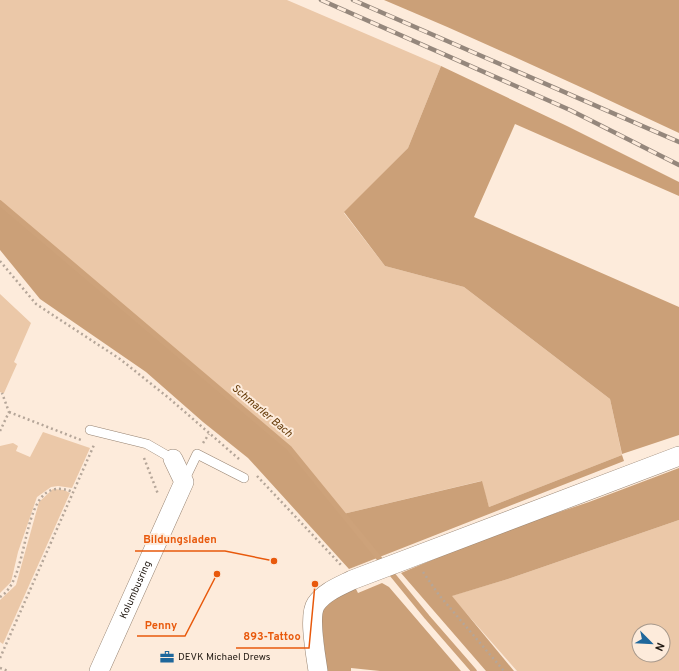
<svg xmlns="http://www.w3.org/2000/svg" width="679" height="671" viewBox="0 0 679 671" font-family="Overpass,sans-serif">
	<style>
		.green { fill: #ebc8a8; fill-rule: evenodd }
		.forest { fill: #cba078 }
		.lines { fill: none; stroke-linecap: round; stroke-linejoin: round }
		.stream { stroke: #cda27a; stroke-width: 5.5 }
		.lane-casing { stroke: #978371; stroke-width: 10 }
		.street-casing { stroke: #978371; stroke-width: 20 }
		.path { stroke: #b5a699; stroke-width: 2.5; stroke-dasharray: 2 3; stroke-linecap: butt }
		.lane { stroke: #fff; stroke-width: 9 }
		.street { stroke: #fff; stroke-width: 19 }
		.rail-casing { stroke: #95877c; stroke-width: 4.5 }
		.rail { stroke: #fdebdb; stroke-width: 3; stroke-dasharray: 9; stroke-linecap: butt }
		.labels { text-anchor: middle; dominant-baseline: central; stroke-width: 4; stroke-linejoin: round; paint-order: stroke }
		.street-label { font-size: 10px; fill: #231b14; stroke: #fdebdb }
		.poi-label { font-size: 10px; fill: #231b14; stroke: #fdebdb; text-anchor: start }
		.water-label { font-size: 11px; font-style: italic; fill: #643a08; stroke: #fdebdb }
		.leader { fill: none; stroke: #e8590c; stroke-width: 1.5 }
		.callout-dot { fill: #e8590c; stroke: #fdebdb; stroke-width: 1.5 }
		.callout-label { font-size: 11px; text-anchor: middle; font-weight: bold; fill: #e8590c; stroke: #fdebdb; stroke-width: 4; stroke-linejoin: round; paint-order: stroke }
	</style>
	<rect width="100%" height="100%" fill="#fdebdb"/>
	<!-- green -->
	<g class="green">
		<path d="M0 0H287L441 66 408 148 344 213 385 266 464 287 610 399 622 455 489 507 481 481 343 514 289 448 0 203Z"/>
		<path d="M0 294 31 323 14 362 17 364 4 393H2L0 392Z"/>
		<path d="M43 432 90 448 72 488 58 486 51 487 37 497 18 552 11 582 0 593V446L13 443 18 446 16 451 30 457Z"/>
		<path d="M53 489 64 490 70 493 3 644 0 642V600L16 585 39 502Z"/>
		<path d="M679 520V671H517L451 596 508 579ZM639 631H663V655H639Z"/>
	</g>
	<!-- forest -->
	<g class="forest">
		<path d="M384 0H679V133C581 87 484 42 384 0Z"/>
		<path d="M441 66 567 126 679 182V196L515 124 474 217 679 307V435L622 454 610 399 464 287 385 266 344 212 408 148Z"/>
		<path d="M0 203 289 448 343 514 482 481 489 507 622 455 624 461 349 569 248 458 203 422 146 372 40 299 0 250Z"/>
		<path d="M679 468V520L508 579 452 596 514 671H486L401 573 494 534 589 502Z"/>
		<path d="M382 583 389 587 461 671H380L351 668V671H327L321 618C324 601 341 595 355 587L358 593Z"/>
	</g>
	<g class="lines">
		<!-- stream -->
		<path class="stream" d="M0 203 289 448 427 617 474 671"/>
		<defs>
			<g id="lane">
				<path d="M90 430 147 444 173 459"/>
				<path d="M184 481 197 454 244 478"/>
			</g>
			<g id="street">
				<path id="s1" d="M99 671 184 482 173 459"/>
				<path d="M318 671C316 656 308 616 316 604 324 592 340 586 352 580L679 456"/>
			</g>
		</defs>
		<!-- lane casing -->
		<use href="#lane" class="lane-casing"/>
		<!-- street casing -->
		<use href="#street" class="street-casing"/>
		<!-- path -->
		<g class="path">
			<path d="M0 261 36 304 120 359 170 399 239 459"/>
			<path d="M9 412 81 440"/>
			<path d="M0 431 9 412 2 393"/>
			<path d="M203 443 209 434"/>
			<path d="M144 458 158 494"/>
			<path d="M257 476 341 565"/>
			<path d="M423 572 439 595 504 671"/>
			<path d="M0 597C34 577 17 469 73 492"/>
			<path d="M0 658 94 445"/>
			<path d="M0 668 8 671"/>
		</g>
		<!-- lane -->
		<use href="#lane" class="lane"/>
		<!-- street -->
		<use href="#street" class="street"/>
		<defs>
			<g id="rail">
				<path d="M321 0 570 110 679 165"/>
				<path d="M353 0 679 142"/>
			</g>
		</defs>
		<!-- rail casing -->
		<use href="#rail" class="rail-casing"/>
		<!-- rail -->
		<use href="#rail" class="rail"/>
	</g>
	<!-- icons -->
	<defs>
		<symbol id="office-bare" viewBox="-9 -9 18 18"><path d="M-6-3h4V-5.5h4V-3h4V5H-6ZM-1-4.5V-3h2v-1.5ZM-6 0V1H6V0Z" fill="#1f679b" stroke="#fdebdb" stroke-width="2.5" paint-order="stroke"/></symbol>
	</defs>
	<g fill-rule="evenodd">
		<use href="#office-bare" x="157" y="647" width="20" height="20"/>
	</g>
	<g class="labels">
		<!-- street labels -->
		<g class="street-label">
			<text stroke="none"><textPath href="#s1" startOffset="89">Kolumbusring</textPath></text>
		</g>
		<!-- poi labels -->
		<g class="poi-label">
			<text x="178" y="657">DEVK Michael Drews</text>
		</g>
		<!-- water labels -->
		<g class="water-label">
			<text transform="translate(262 411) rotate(40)">Schmarler Bach</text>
		</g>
	</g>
	<!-- callouts -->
	<path class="leader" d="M274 561L225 551H135M217 574L185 636H137M315 584L309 648H236"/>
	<g class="callout-dot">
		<circle cx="274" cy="561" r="4"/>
		<circle cx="217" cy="574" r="4"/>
		<circle cx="315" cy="584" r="4"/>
	</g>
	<g class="callout-label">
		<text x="180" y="543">Bildungsladen</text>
		<text x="161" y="629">Penny</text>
		<text x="272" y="640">893-Tattoo</text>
	</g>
	<!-- north arrow -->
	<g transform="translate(651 643) rotate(114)"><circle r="19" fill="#fdebdb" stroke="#a6988b"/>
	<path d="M0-3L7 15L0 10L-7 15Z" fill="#1f679b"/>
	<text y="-6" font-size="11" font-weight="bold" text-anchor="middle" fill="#231b14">N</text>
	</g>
</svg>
